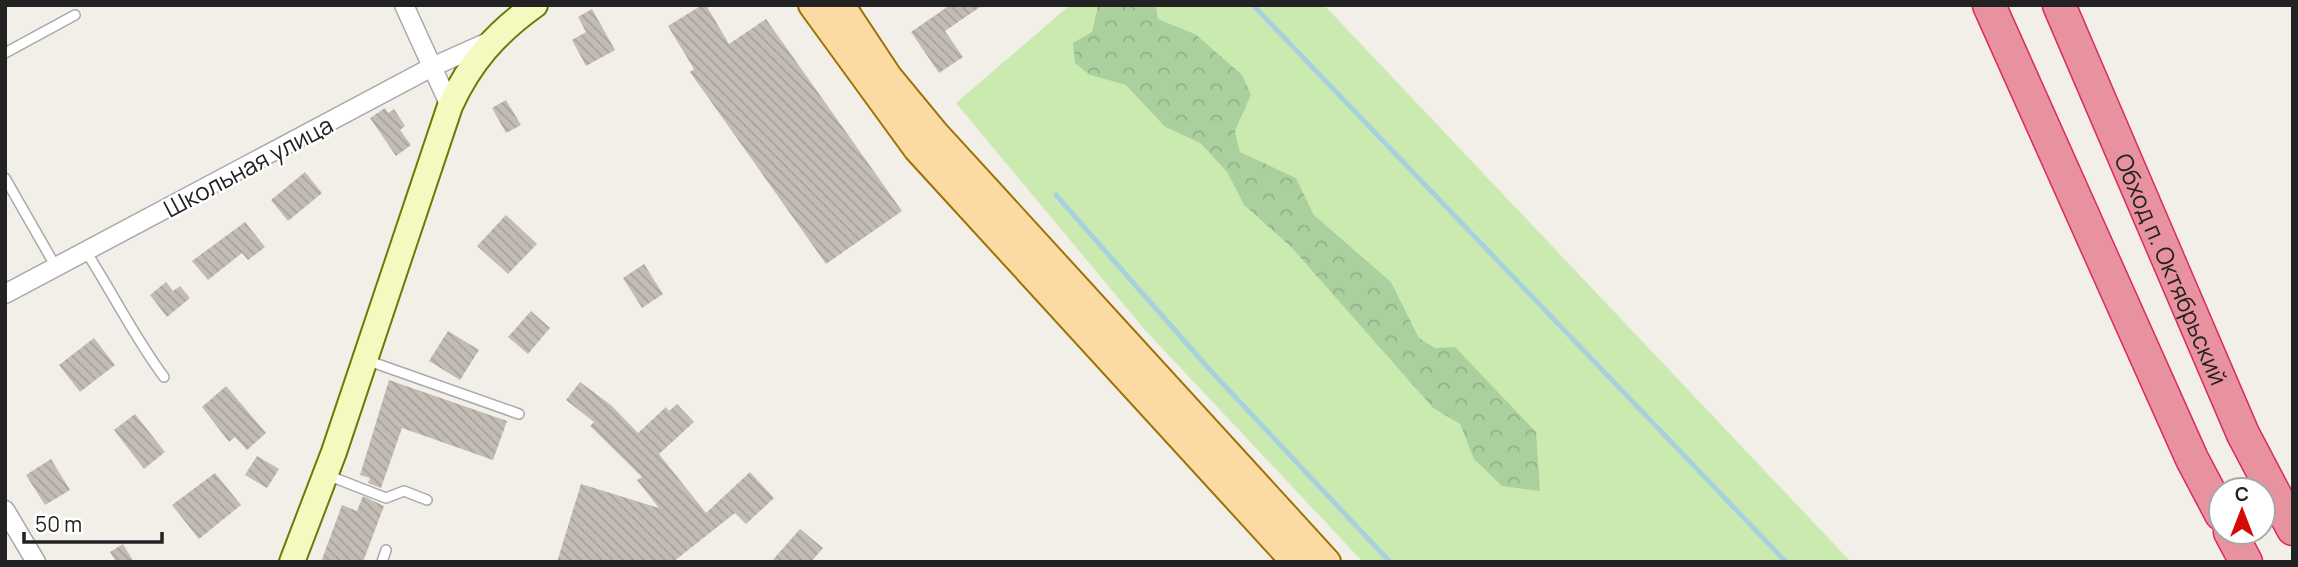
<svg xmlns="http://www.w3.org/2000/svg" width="2298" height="567" viewBox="0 0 2298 567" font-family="Manrope,sans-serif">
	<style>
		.grass { fill: #caeab0 }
		.forest { fill: url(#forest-crowns) }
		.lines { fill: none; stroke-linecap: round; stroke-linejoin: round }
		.stream { stroke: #aad0de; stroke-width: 5 }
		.building { fill: url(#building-back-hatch) }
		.lane-casing { stroke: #a9a9a9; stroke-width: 12 }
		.street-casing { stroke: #a9a9a9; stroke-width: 21 }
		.secondary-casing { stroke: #697c06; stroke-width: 28 }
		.primary-casing { stroke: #9e7201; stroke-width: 30 }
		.highway-casing { stroke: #db2b5f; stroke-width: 35 }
		.lane { stroke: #fff; stroke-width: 9 }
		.street { stroke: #fff; stroke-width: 18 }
		.secondary { stroke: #f4f9bf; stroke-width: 24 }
		.primary { stroke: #fbdaa4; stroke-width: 26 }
		.highway { stroke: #e7929e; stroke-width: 32 }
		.labels { text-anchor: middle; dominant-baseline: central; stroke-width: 5; stroke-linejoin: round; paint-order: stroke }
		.street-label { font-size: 24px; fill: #222; stroke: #fff }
	</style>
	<defs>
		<pattern id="forest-crowns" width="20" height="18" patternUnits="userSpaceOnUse" patternTransform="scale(1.75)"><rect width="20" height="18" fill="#aad09e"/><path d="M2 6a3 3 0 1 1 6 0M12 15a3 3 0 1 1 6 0" fill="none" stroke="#92b288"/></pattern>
		<pattern id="building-back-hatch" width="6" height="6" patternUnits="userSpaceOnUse" patternTransform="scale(1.75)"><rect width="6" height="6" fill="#c3bcb5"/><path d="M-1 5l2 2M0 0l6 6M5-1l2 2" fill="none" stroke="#a7a19b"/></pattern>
	</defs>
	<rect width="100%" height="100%" fill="#f2efe9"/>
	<!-- grass -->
	<path class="grass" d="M1070 5H1098L1092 32 1090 75 1126 85 1165 127 1200 143 1227 172 1244 205 1291 247 1433 408 1460 424 1475 459 1435 349 1419 338 1391 282 1314 215 1296 178 1240 152 1235 131 1251 95 1195 34 1158 19 1156 5H1324L1851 562H1363L1145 330 956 103Z"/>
	<!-- forest -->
	<path class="forest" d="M1098 5H1156L1158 19 1195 34 1242 75 1251 95 1235 131 1240 152 1296 178 1314 215 1391 282 1419 338 1435 348 1455 347 1536 432 1540 491 1502 486 1474 459 1460 424 1433 408 1291 247 1244 205 1227 172 1200 143 1165 127 1126 85 1090 75 1075 63 1073 43 1092 32Z"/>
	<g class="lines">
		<!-- stream -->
		<g class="stream">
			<path d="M1253 5 1786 562"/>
			<path d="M1056 195 1210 370 1390 562"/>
		</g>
	</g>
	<!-- building -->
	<g class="building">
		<path d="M702 5H706L729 44 766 19 902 211 826 264 690 72 694 69 668 26Z"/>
		<path d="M950 5H983L945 31 963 57 939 73 911 32Z"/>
		<path d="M592 9 615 50 586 66 572 40 586 32 578 17Z"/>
		<path d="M506 100 521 125 506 133 492 108Z"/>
		<path d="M385 108 388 113 394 109 405 126 400 130 411 145 396 156 370 118Z"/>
		<path d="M305 172 322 193 288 221 271 200Z"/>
		<path d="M506 215 537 244 508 274 477 246Z"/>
		<path d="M245 222 265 247 248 260 242 253 208 280 192 261Z"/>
		<path d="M644 264 663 294 642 308 623 278Z"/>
		<path d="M166 282 173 291 180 286 190 298 167 317 150 295Z"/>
		<path d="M531 311 550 328 528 354 508 337Z"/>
		<path d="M448 331 479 350 460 380 429 361Z"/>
		<path d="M94 338 115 365 80 392 59 365Z"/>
		<path d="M389 380 507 421 493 460 402 428 381 488 368 483 370 478 360 475Z"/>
		<path d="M580 382 611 405 638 433 666 407 669 411 677 404 694 422 659 454 706 513 750 472 774 498 746 524 735 513 673 562H557L581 484 659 508 637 480 642 477 590 426 594 422 566 400Z"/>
		<path d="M226 386 266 433 247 450 235 437 229 442 202 407Z"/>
		<path d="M135 414 165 452 144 469 114 430Z"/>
		<path d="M257 456 279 469 267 488 245 475Z"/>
		<path d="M51 459 70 490 45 505 26 475Z"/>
		<path d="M215 473 241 505 199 539 172 505Z"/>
		<path d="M363 496 384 506 363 562H321L342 505 357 511Z"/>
		<path d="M800 529 823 548 811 562H771Z"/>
		<path d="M123 544 134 562H116L110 552Z"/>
	</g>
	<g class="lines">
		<defs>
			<g id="lane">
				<path d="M5 53 75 15"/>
				<path d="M5 178 56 267"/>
				<path d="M87 253C113 294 135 338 164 377"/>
				<path d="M366 360 519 414"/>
				<path d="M327 475 386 498 404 491 427 500"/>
				<path d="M382 562 386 550"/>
			</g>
			<g id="street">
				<path d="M404 5 450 106"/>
				<path d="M5 294 432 67 488 42"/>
				<path d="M5 510 36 562"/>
			</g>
			<path id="secondary" d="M292 562 334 452 450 106C470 62 496 33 535 5"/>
			<g id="primary">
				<path d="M812 5 917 149 1295 562"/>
				<path d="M841 5 888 76 935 133 1327 562"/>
			</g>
			<g id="highway">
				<path d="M1989 5 2192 459 2221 514"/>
				<path id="s1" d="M2059 5 2243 434 2293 529"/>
				<path d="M2230 532 2246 562"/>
			</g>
		</defs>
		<!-- lane casing -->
		<use href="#lane" class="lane-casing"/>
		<!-- street casing -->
		<use href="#street" class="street-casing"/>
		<!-- secondary casing -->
		<use href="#secondary" class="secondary-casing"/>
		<!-- primary casing -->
		<use href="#primary" class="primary-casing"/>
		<!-- highway casing -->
		<use href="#highway" class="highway-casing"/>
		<!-- lane -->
		<use href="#lane" class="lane"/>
		<!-- street -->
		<use href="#street" class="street"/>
		<!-- secondary -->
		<use href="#secondary" class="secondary"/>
		<!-- primary -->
		<use href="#primary" class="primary"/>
		<!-- highway -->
		<use href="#highway" class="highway"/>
	</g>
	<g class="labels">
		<!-- street labels -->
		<g class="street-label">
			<text transform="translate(248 166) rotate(-28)">Школьная улица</text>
			<text stroke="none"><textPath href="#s1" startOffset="287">Обход п. Октябрьский</textPath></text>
		</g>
	</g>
	<!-- border -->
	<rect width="2298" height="567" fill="none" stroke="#222222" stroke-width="14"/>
	<!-- north arrow -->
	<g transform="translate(2242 511)"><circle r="33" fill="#ffffff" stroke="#a7a7a7" stroke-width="2"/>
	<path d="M0-5L12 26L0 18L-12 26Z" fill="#d20c02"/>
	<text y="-10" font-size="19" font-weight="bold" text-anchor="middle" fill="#222222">С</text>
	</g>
	<!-- scale -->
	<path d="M24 532v10h138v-10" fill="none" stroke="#222222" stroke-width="3.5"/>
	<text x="35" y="532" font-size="21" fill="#222222" stroke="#ffffff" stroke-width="5" paint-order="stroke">50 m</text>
</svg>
